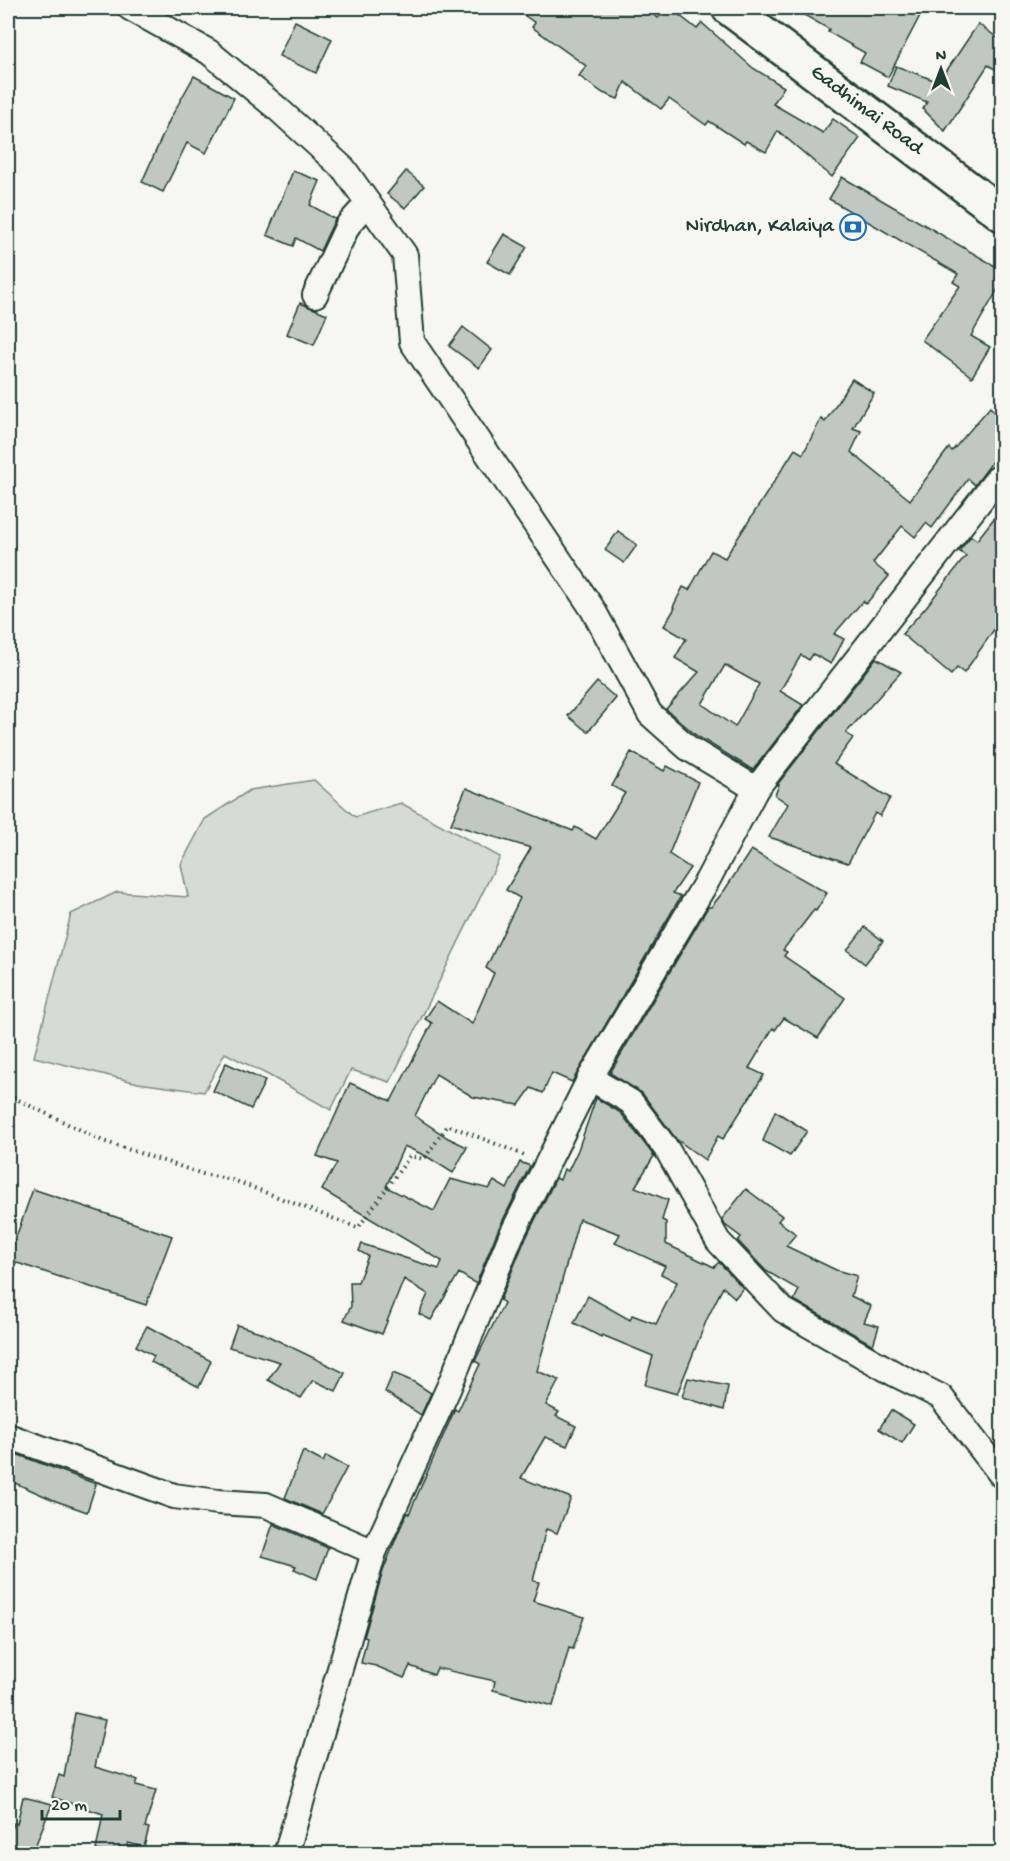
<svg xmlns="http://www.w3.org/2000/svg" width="1010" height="1861" viewBox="0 0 1010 1861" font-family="'Gochi Hand',sans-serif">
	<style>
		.green { fill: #d6dbd6; stroke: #7a8c85; stroke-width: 1.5 }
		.building { fill: #c1c8c3; stroke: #1f3d34; stroke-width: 1.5; fill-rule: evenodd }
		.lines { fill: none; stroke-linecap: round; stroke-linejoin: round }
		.street-casing { stroke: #1f3d34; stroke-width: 28 }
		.secondary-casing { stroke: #1f3d34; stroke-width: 38 }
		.path { stroke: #1f3d34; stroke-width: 4; stroke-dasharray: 1.5 4.5; stroke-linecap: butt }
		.street { stroke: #f6f6f2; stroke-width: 24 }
		.secondary { stroke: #f6f6f2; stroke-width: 33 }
		.labels { text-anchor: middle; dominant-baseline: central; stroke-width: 4.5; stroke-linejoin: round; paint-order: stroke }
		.street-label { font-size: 21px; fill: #1f3d34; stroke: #f6f6f2 }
		.poi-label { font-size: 21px; fill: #1f3d34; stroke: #f6f6f2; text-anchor: end }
	</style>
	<rect width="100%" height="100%" fill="#f6f6f2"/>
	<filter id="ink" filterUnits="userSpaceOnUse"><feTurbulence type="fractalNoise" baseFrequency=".0167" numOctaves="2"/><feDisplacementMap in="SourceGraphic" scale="12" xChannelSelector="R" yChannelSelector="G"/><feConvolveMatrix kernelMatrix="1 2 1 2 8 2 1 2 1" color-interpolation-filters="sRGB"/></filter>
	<g filter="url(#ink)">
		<!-- green -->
		<path class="green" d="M314 780 355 817 401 803 500 857 390 1082 351 1070 331 1110 270 1076 225 1053 204 1092 138 1083 34 1057 71 914 117 892 188 897 181 864 205 819 250 790Z"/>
		<!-- building -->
		<g class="building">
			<path d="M514 8H644L658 18 667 8H670L697 29 702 23 753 68 784 87 773 104 823 133 833 119 860 138 832 177 778 131 766 152 746 141 744 144 709 121 706 125 669 99 661 109 625 82 618 99 603 93 579 76 586 66 532 27 535 23Z"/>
			<path d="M792 8H924L888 77 860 62 865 53 828 32 829 29Z"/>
			<path d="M295 21 332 39 316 73 279 56Z"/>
			<path d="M978 24 1002 41V73L988 65 945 131 923 109 927 102 888 86 896 66 939 82Z"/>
			<path d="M194 76 234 98 206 153 187 143 163 192 142 182 170 119Z"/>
			<path d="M293 171 320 181 310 205 335 219 320 251 296 238 293 246 267 235Z"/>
			<path d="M406 171 424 186 405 208 387 194Z"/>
			<path d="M842 177 1002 270V282L971 336 990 347 972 377 922 340 960 286 953 282 958 274 829 199Z"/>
			<path d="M504 234 527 247 510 275 487 262Z"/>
			<path d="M300 303 327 314 314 345 287 334Z"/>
			<path d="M463 327 492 350 479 368 449 346Z"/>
			<path d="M852 379 874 393 853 428 861 431 851 452 910 500 949 448 952 451 990 407 1002 419V449L975 485 968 479 932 528 926 523 915 537 902 526 873 563 889 576 866 604 863 601 834 634 844 639 831 664 813 654 809 660 801 655 780 691 803 705 753 770 697 736 666 709 699 672 675 658 686 639 664 626 675 608 673 607 683 587 689 590 711 551 725 558 795 449 803 454 821 419 825 422ZM725 665 759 684 735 727 702 704Z"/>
			<path d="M1002 508V618L964 673 957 668 951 675 902 634 926 607 966 556 959 551 971 536 977 540Z"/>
			<path d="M618 531 637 545 624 563 605 550Z"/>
			<path d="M876 658 901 672 846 733 853 738 834 764 890 798 880 816 875 813 848 863 769 837 788 804 775 795 779 785H777Z"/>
			<path d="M597 682 616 698 588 732 568 716Z"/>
			<path d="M631 752 664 771 667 766 698 782 669 854 690 868 673 893 681 896 572 1082 552 1073 543 1093 531 1088 519 1105 473 1097 436 1074 415 1116 448 1138 467 1147 453 1173 426 1156 404 1146 386 1187 434 1211 450 1179 489 1189 494 1181 507 1189 520 1162 530 1166 498 1230 476 1284 459 1273 431 1320 419 1314 428 1294 404 1279 382 1334 344 1320 351 1306 350 1282H358L368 1256 359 1251 362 1244 439 1269 442 1261 322 1190 337 1163 317 1156 350 1083 391 1101 432 1023 425 1019 437 1001 472 1024 494 973 486 968 520 898 506 890 531 848 451 824 466 788 573 831 575 827 596 839 625 793 612 786Z"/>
			<path d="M751 850 827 893 816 911 814 910 783 950 787 952 784 956 845 998 818 1038 784 1018 775 1030 773 1028 749 1068 764 1075 723 1139 718 1136 705 1160 676 1139 642 1093 610 1073 708 907H711L724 891Z"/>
			<path d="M865 927 883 941 865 964 847 950Z"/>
			<path d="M226 1063 265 1081 251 1109 213 1091Z"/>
			<path d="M596 1098 621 1113 654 1156 635 1187 668 1200 662 1220 666 1222V1244L714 1267 719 1262 743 1288 735 1298 723 1287 707 1319 677 1394 645 1385 653 1356 602 1335 601 1337 574 1323 588 1296 630 1320 632 1315 656 1324 677 1282 661 1274 665 1266 615 1243 620 1234 579 1219 537 1371 559 1380 546 1405 559 1412 556 1416 576 1426 567 1446 545 1437 521 1478 571 1498 557 1533 546 1529 533 1581 539 1582 533 1601 584 1617 573 1649 569 1648 553 1706 493 1690 495 1681 437 1668 434 1675 410 1666 404 1678 376 1666 361 1663 367 1638 364 1637 383 1571 399 1531 407 1513 409 1514 455 1409 458 1411 480 1364 475 1361 504 1303 500 1300 524 1242 556 1178 560 1180 564 1169 568 1171 578 1150Z"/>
			<path d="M775 1111 807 1131 790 1156 763 1141Z"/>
			<path d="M33 1189 172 1236 146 1305 8 1260Z"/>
			<path d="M746 1189 782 1216 778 1221 796 1234 786 1246 836 1270 857 1276 851 1296 871 1306 864 1322 879 1326 873 1345 794 1300 799 1290 766 1271 738 1241 741 1237 725 1225 722 1219Z"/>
			<path d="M237 1325 260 1332 345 1373 336 1391 313 1380 301 1398 268 1380 280 1362 229 1347Z"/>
			<path d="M147 1326 211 1361 199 1387 151 1362 154 1356 136 1346Z"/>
			<path d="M393 1373 414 1382 431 1393 421 1415 385 1392Z"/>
			<path d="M688 1378 728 1386 724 1410 682 1397Z"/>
			<path d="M891 1410 914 1424 902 1443 879 1429Z"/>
			<path d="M8 1451 96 1484 87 1512 56 1501 8 1480Z"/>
			<path d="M303 1451 323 1462 326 1456 347 1467 322 1514 285 1498Z"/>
			<path d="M273 1524 328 1548 317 1579 294 1569 296 1566 262 1556Z"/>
			<path d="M75 1713 105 1720 95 1767 138 1780 136 1785 156 1790 145 1827 149 1828 144 1847 128 1843 126 1854H111L96 1850 103 1814 52 1797 59 1775 64 1777Z"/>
			<path d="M23 1797 52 1804 32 1854H24L8 1848V1840L14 1823 17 1824Z"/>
		</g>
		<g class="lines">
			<defs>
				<g id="street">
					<path d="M130 8 209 52 278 109 344 169 405 255 412 342 592 608 650 714 688 748 756 789"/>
					<path d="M315 295 348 225 368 203"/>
					<path d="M590 1078 631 1102 668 1151 718 1241 783 1310 895 1374 941 1397 1002 1476"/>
					<path d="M8 1436 174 1496 218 1502 266 1505 374 1552"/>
					<path d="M286 1854 374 1552 449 1387 511 1236 590 1078 707 881 756 789 997 479 1002 476"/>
				</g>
				<path id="secondary" d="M729 8 1002 214"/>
			</defs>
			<!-- street casing -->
			<use href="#street" class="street-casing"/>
			<!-- secondary casing -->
			<use href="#secondary" class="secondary-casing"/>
			<!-- path -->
			<path class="path" d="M8 1095 103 1141 203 1174 236 1181 358 1228 410 1156 424 1159 448 1125 524 1155"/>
			<!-- street -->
			<use href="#street" class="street"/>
			<!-- secondary -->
			<use href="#secondary" class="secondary"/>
		</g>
	</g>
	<!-- icons -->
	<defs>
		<symbol id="bank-ring" viewBox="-11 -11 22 22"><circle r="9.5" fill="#f6f6f2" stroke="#1f6fb2" stroke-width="1.5"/><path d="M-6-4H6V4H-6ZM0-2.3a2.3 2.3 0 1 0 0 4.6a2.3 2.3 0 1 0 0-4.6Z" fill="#1f6fb2"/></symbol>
	</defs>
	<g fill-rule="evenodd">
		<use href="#bank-ring" x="838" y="212" width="30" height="30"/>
	</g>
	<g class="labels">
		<!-- street labels -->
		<g class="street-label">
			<text transform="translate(866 111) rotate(37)">Gadhimai Road</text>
		</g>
		<!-- poi labels -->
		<g class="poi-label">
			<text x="834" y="227">Nirdhan, Kalaiya</text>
		</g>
	</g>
	<!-- margin -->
	<rect width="1010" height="1861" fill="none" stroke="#f6f6f2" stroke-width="30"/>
	<rect x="15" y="15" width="980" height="1831" fill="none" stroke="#1f3d34" stroke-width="2" filter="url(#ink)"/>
	<!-- north arrow -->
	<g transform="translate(941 69)" stroke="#f6f6f2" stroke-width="4.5" paint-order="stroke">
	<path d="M0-4.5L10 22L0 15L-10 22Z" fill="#1f3d34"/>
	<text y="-9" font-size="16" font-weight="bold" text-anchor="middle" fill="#1f3d34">N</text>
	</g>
	<!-- scale -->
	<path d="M42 1810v9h78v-9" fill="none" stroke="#1f3d34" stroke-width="3"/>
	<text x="51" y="1810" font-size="18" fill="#1f3d34" stroke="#f6f6f2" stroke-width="4.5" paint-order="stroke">20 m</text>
</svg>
